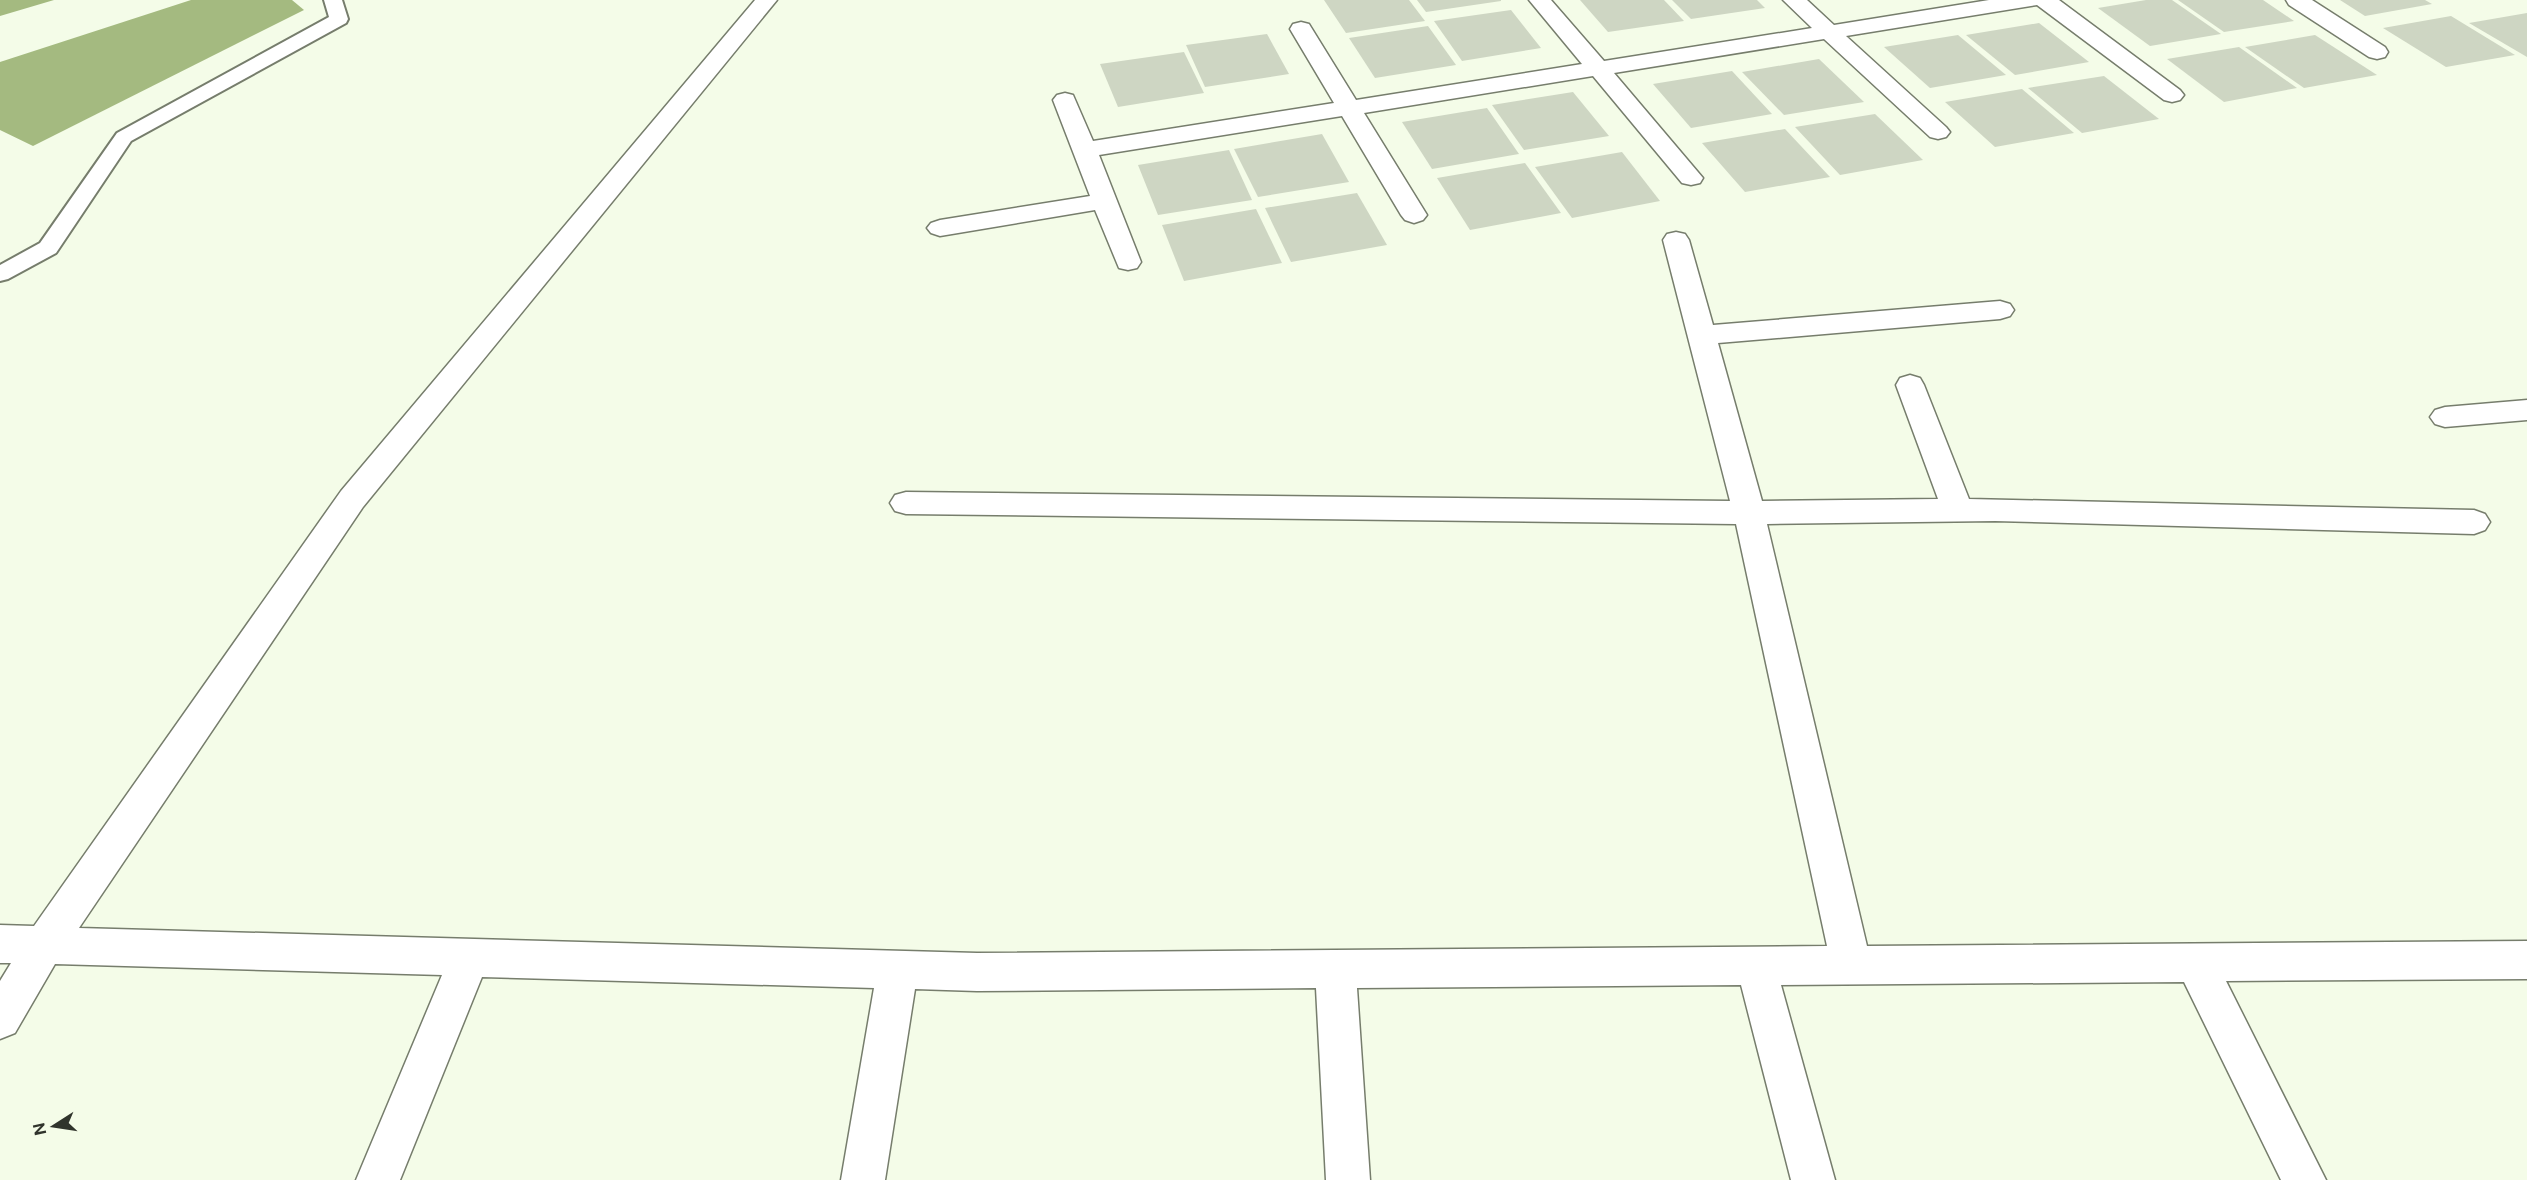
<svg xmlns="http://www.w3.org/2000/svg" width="2527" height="1180" viewBox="0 0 2527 1180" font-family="'Public Sans',sans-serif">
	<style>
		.water { fill: #a4ba80 }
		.building { fill: #ced6c3 }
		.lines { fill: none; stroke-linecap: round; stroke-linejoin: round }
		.service-casing { stroke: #767d6c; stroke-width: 4 }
		.minor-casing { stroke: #767d6c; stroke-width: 3 }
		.service { fill: #fff; fill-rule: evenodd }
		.minor { fill: #fff; fill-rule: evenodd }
	</style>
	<rect width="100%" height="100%" fill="#f4fce8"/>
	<!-- water -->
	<g class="water">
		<path d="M0 0H54L0 16Z"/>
		<path d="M191 0H292L304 10 33 146 0 130V62Z"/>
	</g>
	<!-- building -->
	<g class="building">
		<path d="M1324 0H1409L1425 21 1346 33Z"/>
		<path d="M1417 0H1501V1L1426 12Z"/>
		<path d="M1580 0H1664L1684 21 1608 32Z"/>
		<path d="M1672 0H1757L1765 8 1691 19Z"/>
		<path d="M2146 0H2172L2221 34 2150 46 2098 8Z"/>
		<path d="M2178 0H2263L2294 21 2224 32Z"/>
		<path d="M2340 0H2425L2432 4 2365 16Z"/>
		<path d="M1511 10 1541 48 1462 61 1434 21Z"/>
		<path d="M2527 13V57L2469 23Z"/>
		<path d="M2451 16 2515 55 2446 67 2383 28Z"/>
		<path d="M2039 23 2089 62 2015 75 1966 35Z"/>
		<path d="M1428 26 1456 65 1375 78 1349 38Z"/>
		<path d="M1267 34 1289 74 1205 87 1186 45Z"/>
		<path d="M1958 35 2006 75 1930 88 1884 47Z"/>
		<path d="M2315 35 2377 75 2304 88 2245 47Z"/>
		<path d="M2239 47 2297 88 2224 102 2167 59Z"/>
		<path d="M1184 52 1204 93 1118 107 1100 64Z"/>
		<path d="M1819 59 1864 102 1784 115 1742 72Z"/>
		<path d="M1732 71 1772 114 1691 128 1653 84Z"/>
		<path d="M2104 76 2159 119 2082 133 2028 88Z"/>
		<path d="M2022 89 2074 133 1995 147 1945 102Z"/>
		<path d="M1573 92 1609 136 1524 150 1492 105Z"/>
		<path d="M1487 108 1519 154 1432 169 1402 122Z"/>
		<path d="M1875 114 1923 160 1840 175 1795 127Z"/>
		<path d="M1785 129 1830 177 1745 192 1702 143Z"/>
		<path d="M1322 134 1349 182 1258 197 1234 149Z"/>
		<path d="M1229 150 1252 200 1158 215 1138 165Z"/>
		<path d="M1622 152 1660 201 1572 218 1535 167Z"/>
		<path d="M1525 163 1561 213 1470 230 1437 178Z"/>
		<path d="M1357 193 1387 245 1291 262 1265 208Z"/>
		<path d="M1256 209 1282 263 1184 281 1162 225Z"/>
	</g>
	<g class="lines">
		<defs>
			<path id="service" d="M324 0H342L348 19 346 23 131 141 56 253 8 279 0 281V265L40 243 117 133 329 17Z"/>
			<g id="minor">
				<path d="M755 0H777L363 507 79 928 977 953 1827 946 1736 524 906 514 895 511 890 503 895 495 906 492 1730 501 1663 240 1667 234 1676 232 1685 234 1689 240 1713 325 2000 301 2010 304 2014 310 2010 316 2000 319 1718 343 1762 501 1938 499 1896 385 1900 378 1910 375 1920 378 1924 385 1969 499 2474 510 2485 514 2490 522 2485 530 2474 534 1995 521 1767 524 1867 946 2527 941V979L2226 981 2326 1180H2281L2184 982 1781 985 1835 1180H1791L1741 985 1357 988 1370 1180H1326L1316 988 977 991 915 989 885 1180H841L874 988 482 977 400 1180H356L442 975 55 964 15 1033 0 1039V981L11 963H0V925L34 926 341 491Z"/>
				<path d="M1529 0H1551L1604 61 1812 28 1783 0H1807L1834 25 1989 0H2059L2180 90 2184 95 2180 100 2172 102 2164 100 2037 5 1846 36 1946 127 1950 132 1946 137 1938 139 1930 137 1824 39 1614 73 1703 178 1700 183 1691 185 1682 183 1593 76 1364 113 1427 215 1423 220 1414 223 1405 220 1401 215 1342 116 1099 155 1141 262 1137 268 1128 270 1119 268 1095 210 940 236 931 233 927 228 931 223 940 220 1090 196 1053 100 1057 95 1065 93 1073 95 1093 141 1334 103 1290 29 1293 24 1301 22 1309 24 1356 100 1582 64Z"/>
				<path d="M2286 0H2312L2385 47 2388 52 2385 57 2377 59 2369 57 2289 5Z"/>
				<path d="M2527 400V420L2445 427 2435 424 2430 417 2435 410 2445 407Z"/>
			</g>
		</defs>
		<!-- service casing -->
		<use href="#service" class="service-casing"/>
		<!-- minor casing -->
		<use href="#minor" class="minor-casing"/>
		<!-- service -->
		<use href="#service" class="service"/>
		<!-- minor -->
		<use href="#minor" class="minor"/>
	</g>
	<!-- north arrow -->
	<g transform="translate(54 1126) rotate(258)" stroke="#f4fce8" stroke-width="4.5" paint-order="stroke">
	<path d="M0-4.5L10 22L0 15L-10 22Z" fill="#30342c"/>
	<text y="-9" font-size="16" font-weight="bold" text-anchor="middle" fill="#30342c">N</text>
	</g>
</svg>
